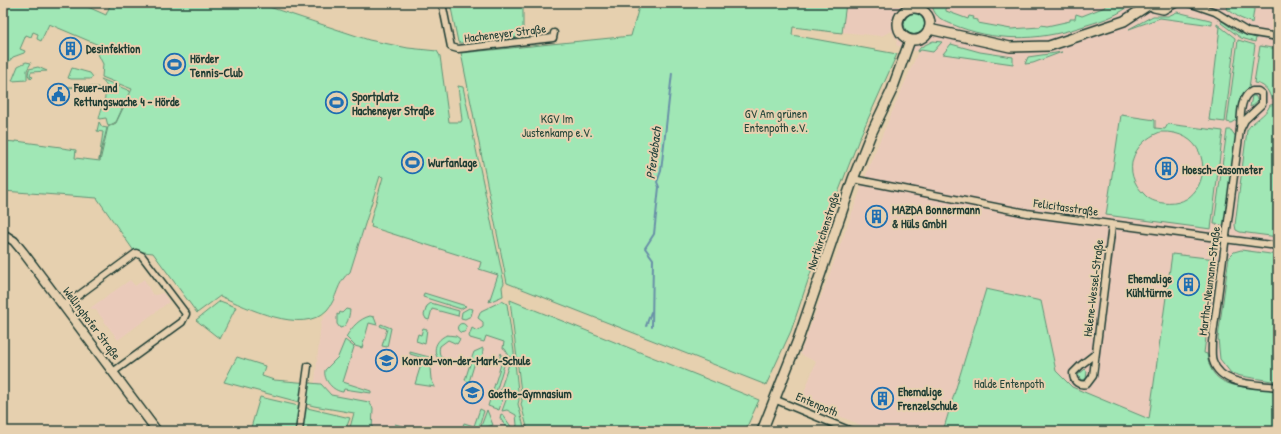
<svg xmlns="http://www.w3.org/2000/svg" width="1281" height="434" viewBox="0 0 1281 434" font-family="'Patrick Hand',sans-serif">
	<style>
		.built { fill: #eacaba }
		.green { fill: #a0e7b5; stroke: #609274; fill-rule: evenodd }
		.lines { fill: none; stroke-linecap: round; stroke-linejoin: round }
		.stream { stroke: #688fa7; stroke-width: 2 }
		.minor-casing { stroke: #1f3d34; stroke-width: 9 }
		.tertiary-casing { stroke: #1f3d34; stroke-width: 11 }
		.secondary-casing { stroke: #1f3d34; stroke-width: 12 }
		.minor { stroke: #e6d0af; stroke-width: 6 }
		.tertiary { stroke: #e6d0af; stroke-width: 8 }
		.secondary { stroke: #e6d0af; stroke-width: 9 }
		.labels { text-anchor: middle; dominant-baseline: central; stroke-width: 4; stroke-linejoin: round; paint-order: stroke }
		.street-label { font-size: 12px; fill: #1f3d34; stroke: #e6d0af }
		.poi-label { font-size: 12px; font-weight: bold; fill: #1f3d34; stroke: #e6d0af; text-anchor: start }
		.park-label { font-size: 12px; fill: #25463a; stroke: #e6d0af }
		.water-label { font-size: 13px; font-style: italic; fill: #25443e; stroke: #e6d0af }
	</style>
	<rect width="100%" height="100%" fill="#e6d0af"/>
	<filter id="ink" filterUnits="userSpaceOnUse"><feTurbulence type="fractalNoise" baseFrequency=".025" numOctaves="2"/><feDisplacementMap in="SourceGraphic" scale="8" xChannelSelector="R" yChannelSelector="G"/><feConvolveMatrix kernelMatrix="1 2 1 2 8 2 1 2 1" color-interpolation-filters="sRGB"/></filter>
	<g filter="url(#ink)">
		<!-- built -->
		<g class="built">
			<path d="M796 3H1278V426L1178 431 1096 400 1072 387 1056 371 1041 301 987 289 943 431H875L801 400 816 362 800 354 873 156 918 52 896 45 897 40 892 31 881 36 793 27Z"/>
			<path d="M364 226 430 246 496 260 523 431H369L366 411 314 391 321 322 334 300 342 278 350 272Z"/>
			<path d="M144 279 152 294 156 295 163 293 169 302 118 340 96 310 90 308 130 280 135 286Z"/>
		</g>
		<!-- green -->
		<g class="green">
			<path d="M3 3H79L106 15 111 3H257L369 40 408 48 437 51 440 56 449 122H461L462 120 458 86 463 87 504 283 502 287 503 296 489 302 498 275 479 269 481 262 371 227 372 224 370 223 383 177 380 176 350 272C336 282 338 298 327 310 302 336 246 307 220 296L197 313 153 253 134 251 97 198 3 191V126H5L4 141 16 142V141L61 147 62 148 76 150 75 158 100 161 108 127 116 123 132 89 102 77 103 64 98 54 101 46 49 24 41 41 37 39 38 34 33 32 31 37 26 35 20 49 25 51 24 53 13 57 3 68Z"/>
			<path d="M450 3H523V34L519 37 460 43 458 42Z"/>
			<path d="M640 3H846L842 33 793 27 792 35 897 54 859 139 833 206 791 331 766 385 507 283 461 53 631 36Z"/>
			<path d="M932 3 946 5V11L968 19 969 16 974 17 973 19 978 20V23L1011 29 1040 27 1041 25 1047 26 1070 21V19H1075L1076 14 1082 16 1105 7 1106 4 1133 3C1119 15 1104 20 1087 25 1044 40 1003 43 959 27 947 22 933 19 932 3Z"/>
			<path d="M1228 3H1255L1252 23 1240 18 1227 9Z"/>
			<path d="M1177 12 1210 20 1212 21V25L1160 18 1129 29 1153 16H1168Z"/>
			<circle cx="915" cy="24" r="11"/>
			<path d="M1222 21 1237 32 1256 38 1255 42 1241 38 1221 23Z"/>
			<path d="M1217 24 1235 38 1225 122 1209 120 1220 27 1217 26Z"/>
			<path d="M1238 40 1255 45 1249 88 1241 96 1239 118 1231 123 1227 122Z"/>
			<path d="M933 41 942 42 933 52 921 50 917 52 921 47Z"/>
			<path d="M951 44 980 52 1013 57V64L943 54Z"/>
			<path d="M1260 46 1278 49V98H1271C1268 89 1264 84 1254 83Z"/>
			<path d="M1062 52 1033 63 1025 64 1028 57Z"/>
			<path d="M26 62 31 63 27 70V80L12 81 18 66Z"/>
			<path d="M38 67 47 71 31 72 30 76 33 77 31 79 28 75 29 69Z"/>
			<path d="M72 68 90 73 93 77 90 79H71L68 78Z"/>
			<path d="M101 79 130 91 116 122 108 126 106 118 99 119C100 113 108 89 107 87 106 84 103 82 101 79Z"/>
			<path d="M68 87H98L100 89V92L84 90V88Z"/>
			<path d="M1252 96H1255L1258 100 1254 105 1250 107Z"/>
			<path d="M1278 104V196L1275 215 1278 216V237L1240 232 1236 230 1235 225 1247 130C1253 120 1266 116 1270 105Z"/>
			<path d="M1121 115 1155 120V128L1165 129 1168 124 1223 131 1211 229 1106 215ZM1160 132C1220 129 1213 210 1163 203 1156 202 1149 200 1144 194 1121 172 1132 143 1160 132Z"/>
			<path d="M99 122 102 127 107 128 99 160 103 132 97 131Z"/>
			<path d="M1227 130H1231L1236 137 1225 225 1214 224Z"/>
			<path d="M1241 250 1278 255V382L1241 376 1231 373 1220 359 1218 338 1229 257 1234 252Z"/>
			<path d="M1172 254 1216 259 1204 353 1207 354C1211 393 1248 385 1278 391V431H943L986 289 1041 301 1056 371 1072 387 1149 419Z"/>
			<path d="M424 293 466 306 461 309 423 297Z"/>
			<path d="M510 300 759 400 745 431H528L521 404 522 401Z"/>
			<path d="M220 301 236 307 220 339 196 320Z"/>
			<path d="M502 301 507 304 515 359H511L505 349 503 348 504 342 486 336 484 342 470 338 469 336 472 328 477 331 483 327V322L478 318 481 311Z"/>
			<path d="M431 303 459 311 458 316 432 309 429 320 426 319 424 315 427 306Z"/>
			<path d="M469 308 473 309 471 316 465 319 461 318 462 312Z"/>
			<path d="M346 309 350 310C349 316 348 327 340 328L337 324V314L339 315 340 312 342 313Z"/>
			<path d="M370 316 374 317 377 325 369 323 362 348 355 346 346 337C352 327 359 319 370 316Z"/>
			<circle cx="462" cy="328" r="4.5"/>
			<path d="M381 324 391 328 387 347 382 346 387 329 380 326Z"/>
			<path d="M423 328 427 329 425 344 416 341 418 334 421 335Z"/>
			<path d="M447 335 456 336 460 339 457 344 448 340 440 346C438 353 440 358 447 360L446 365C431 358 432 341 447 335Z"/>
			<path d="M345 340 354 347 343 382 371 391V393L344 389 343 392C333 391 323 380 325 370L338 357Z"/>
			<path d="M483 348 482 363 471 360 474 352Z"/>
			<path d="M410 352 429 357 431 379 435 387 415 384 423 358 410 354Z"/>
			<path d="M501 353 505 362 496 392 502 401 499 410 488 406 502 361 499 360Z"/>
			<path d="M237 357 265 366 262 376 274 380 321 384 331 395 369 402 373 408 372 431H349L354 413 314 406 224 382Z"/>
			<path d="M471 361 475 362 469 382 465 380Z"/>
			<path d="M510 361 515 363 519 400 518 404 525 431H515L517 425 516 415 507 410 502 411 506 400 500 391Z"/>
			<path d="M1085 369 1087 371 1086 379 1081 380 1078 375Z"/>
			<path d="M260 397 350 418 345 431H250Z"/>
			<path d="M480 409 484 411 478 430 461 431 464 423 474 426Z"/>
			<path d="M487 410 493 425 480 429Z"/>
			<path d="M501 414 503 415 512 428V431L508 430 500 418Z"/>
			<path d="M395 424 409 428 410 431H392Z"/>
		</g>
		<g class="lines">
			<!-- stream -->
			<g class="stream">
				<path d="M646 326 651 312"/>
				<path d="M652 327 653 259 645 248 654 234 659 187 657 182 661 171 672 73"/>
			</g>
			<defs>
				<g id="minor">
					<path d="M442 3 451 47 458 49 553 38 554 33"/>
					<path d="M1189 3 1215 12 1248 32 1278 37"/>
					<path d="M1252 91H1258L1262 94V104L1245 120 1240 130C1241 118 1239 97 1252 91Z"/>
					<path d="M1240 130 1212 342C1212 348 1211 356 1213 361 1221 386 1256 384 1278 387"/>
					<path d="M853 179 1027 213 1278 246"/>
					<path d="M64 306 136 253 142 256 186 314 182 322 113 372"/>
					<path d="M1095 354 1081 365 1073 373C1073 382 1079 386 1087 384L1093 376 1112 225"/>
					<path d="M774 399 851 431"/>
					<path d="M299 431 308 366"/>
				</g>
				<path id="tertiary" d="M3 234 14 241 23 252 157 431"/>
				<g id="secondary">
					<path d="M1149 3 1154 7 1163 9 1174 3"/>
					<circle cx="914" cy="24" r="16"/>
					<path d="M929 29 1010 47 1049 46 1124 21 1150 4"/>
					<path d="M762 431 798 340 853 179 870 136 892 90 910 40"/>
				</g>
			</defs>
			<!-- minor casing -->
			<use href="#minor" class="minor-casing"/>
			<!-- tertiary casing -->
			<use href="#tertiary" class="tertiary-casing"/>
			<!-- secondary casing -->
			<use href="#secondary" class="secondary-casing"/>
			<!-- minor -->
			<use href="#minor" class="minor"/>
			<!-- tertiary -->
			<use href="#tertiary" class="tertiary"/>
			<!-- secondary -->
			<use href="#secondary" class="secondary"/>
		</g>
	</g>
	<!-- icons -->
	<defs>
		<symbol id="building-ring" viewBox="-11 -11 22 22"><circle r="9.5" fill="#e6d0af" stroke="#1f6fb2" stroke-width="1.5"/><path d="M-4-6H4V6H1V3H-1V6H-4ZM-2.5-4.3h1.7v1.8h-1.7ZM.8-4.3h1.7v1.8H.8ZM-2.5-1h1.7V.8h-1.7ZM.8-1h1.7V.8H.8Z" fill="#1f6fb2"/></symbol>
		<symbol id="stadium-ring" viewBox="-11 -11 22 22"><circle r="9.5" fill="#e6d0af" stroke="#1f6fb2" stroke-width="1.5"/><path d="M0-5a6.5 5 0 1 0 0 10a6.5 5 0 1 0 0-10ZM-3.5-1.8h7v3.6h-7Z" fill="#1f6fb2"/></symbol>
		<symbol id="civic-ring" viewBox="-11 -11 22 22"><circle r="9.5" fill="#e6d0af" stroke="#1f6fb2" stroke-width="1.5"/><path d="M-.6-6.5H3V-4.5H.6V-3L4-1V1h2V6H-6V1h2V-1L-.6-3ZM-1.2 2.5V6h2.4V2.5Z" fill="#1f6fb2"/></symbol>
		<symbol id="school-ring" viewBox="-11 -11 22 22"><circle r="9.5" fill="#e6d0af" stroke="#1f6fb2" stroke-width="1.5"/><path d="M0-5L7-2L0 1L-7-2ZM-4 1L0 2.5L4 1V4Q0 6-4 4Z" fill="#1f6fb2"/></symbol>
	</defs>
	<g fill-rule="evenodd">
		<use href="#building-ring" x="58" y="36" width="25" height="25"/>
		<use href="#stadium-ring" x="162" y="52" width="25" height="25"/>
		<use href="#civic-ring" x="46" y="82" width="25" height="25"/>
		<use href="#stadium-ring" x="324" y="90" width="25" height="25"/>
		<use href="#stadium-ring" x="400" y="150" width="25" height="25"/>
		<use href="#building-ring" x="1154" y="156" width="25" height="25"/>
		<use href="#building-ring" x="864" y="204" width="25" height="25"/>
		<use href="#building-ring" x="1176" y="272" width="25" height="25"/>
		<use href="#school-ring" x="374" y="348" width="25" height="25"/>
		<use href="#school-ring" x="460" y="380" width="25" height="25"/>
		<use href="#building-ring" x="870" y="386" width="25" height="25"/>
	</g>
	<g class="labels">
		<!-- street labels -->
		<g class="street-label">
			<text transform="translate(505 33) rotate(-7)">Hacheneyer Straße</text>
			<text transform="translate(1066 207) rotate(8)">Felicitasstraße</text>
			<text transform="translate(823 231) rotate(-72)">Nortkirchenstraße</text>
			<text transform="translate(1209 281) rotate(-83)">Martha-Neumann-Straße</text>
			<text transform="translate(1093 288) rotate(-83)">Helene-Wessel-Straße</text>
			<text transform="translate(92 323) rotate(53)">Wellinghofer Straße</text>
			<text transform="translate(817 404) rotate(23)">Entenpoth</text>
		</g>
		<!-- poi labels -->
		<g class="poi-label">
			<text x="86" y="48">Desinfektion</text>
			<text x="190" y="58">Hörder<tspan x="190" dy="14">Tennis-Club</tspan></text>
			<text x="74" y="87">Feuer-und<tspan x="74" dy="14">Rettungswache 4 - Hörde</tspan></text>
			<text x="352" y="96">Sportplatz<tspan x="352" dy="14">Hacheneyer Straße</tspan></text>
			<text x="428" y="162">Wurfanlage</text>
			<text x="1182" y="169">Hoesch-Gasometer</text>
			<text x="892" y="209">MAZDA Bonnermann<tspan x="892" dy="14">&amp; Hüls GmbH</tspan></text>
			<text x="1172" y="278" text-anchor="end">Ehemalige<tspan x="1172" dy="14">Kühltürme</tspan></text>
			<text x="402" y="360">Konrad-von-der-Mark-Schule</text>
			<text x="898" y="391">Ehemalige<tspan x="898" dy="14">Frenzelschule</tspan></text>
			<text x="488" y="393">Goethe-Gymnasium</text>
		</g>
		<!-- park labels -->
		<g class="park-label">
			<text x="776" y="113">GV Am grünen<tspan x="776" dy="14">Entenpoth e.V.</tspan></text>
			<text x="557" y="118">KGV Im<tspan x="557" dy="14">Justenkamp e.V.</tspan></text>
			<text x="1009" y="383">Halde Entenpoth</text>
		</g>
		<!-- water labels -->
		<g class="water-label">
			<text transform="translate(653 153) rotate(-83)">Pferdebach</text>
		</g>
	</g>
	<!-- margin -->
	<rect width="1281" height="434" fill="none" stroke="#e6d0af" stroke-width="16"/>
	<rect x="8" y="8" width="1265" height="418" fill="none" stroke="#1f3d34" stroke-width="1.5" filter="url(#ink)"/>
</svg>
